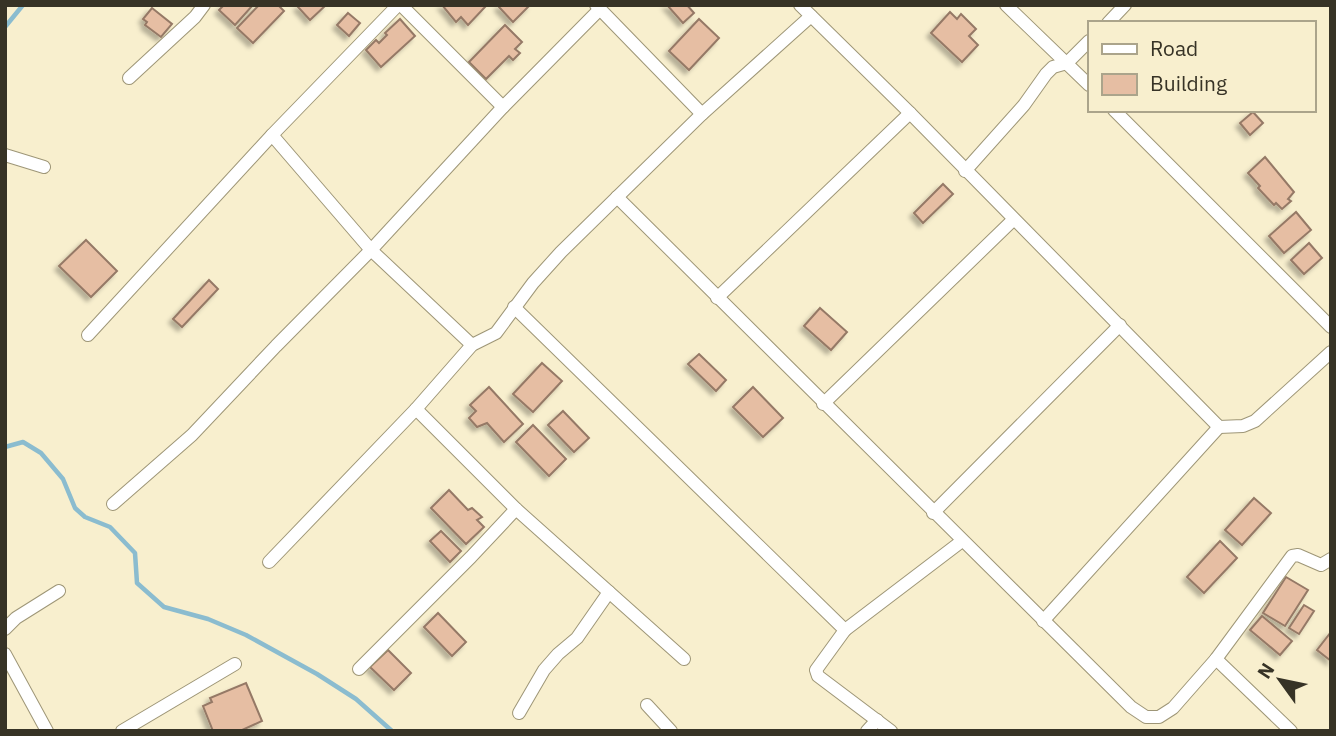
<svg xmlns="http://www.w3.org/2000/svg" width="1336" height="736" viewBox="0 0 1336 736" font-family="'IBM Plex Sans',sans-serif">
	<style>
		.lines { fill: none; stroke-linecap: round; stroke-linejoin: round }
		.stream { stroke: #8bbccf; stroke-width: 4.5 }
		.building { fill: #e6bea3; stroke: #957966; stroke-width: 2; filter: url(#shadow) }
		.minor-casing { stroke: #9e9677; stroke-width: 14 }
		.minor { stroke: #fff; stroke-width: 12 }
	</style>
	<defs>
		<filter id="shadow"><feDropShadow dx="-4" dy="4" stdDeviation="2" flood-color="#0004"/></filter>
	</defs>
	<rect width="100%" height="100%" fill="#f8efce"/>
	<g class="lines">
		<!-- stream -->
		<g class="stream">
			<path d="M5 27 23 5"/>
			<path d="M5 447 23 442 41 453 63 479 75 508 85 517 110 527 135 553 137 583 164 607 208 619 246 635 317 674 356 699 392 731"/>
		</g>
	</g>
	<!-- building -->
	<g class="building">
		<path d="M224 5H253L235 25 219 10Z"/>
		<path d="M259 5H278L284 11 253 43 237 28Z"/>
		<path d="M300 5H326L310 20 298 7Z"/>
		<path d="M442 5H483L485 7 468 25 461 17 456 22Z"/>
		<path d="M500 5H530L513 22 499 7Z"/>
		<path d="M667 5H687L694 13 683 23Z"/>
		<path d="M152 8 172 24 161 37 145 25 147 22 143 19Z"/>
		<path d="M950 12 957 19 961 14 976 29 969 36 978 45 962 62 931 33Z"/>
		<path d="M348 13 360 23 349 36 337 25Z"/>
		<path d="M400 19 415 36 381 67 366 50 376 40 379 43 387 35 385 33Z"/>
		<path d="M699 19 719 38 689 70 669 51Z"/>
		<path d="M505 25 522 42 515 49 520 53 513 60 509 56 486 79 469 62Z"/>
		<path d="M1253 112 1263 123 1250 135 1240 123Z"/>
		<path d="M1265 157 1294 192 1288 199 1291 201 1282 209 1276 203 1274 205 1258 188 1260 186 1248 173Z"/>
		<path d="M943 184 953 194 923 223 914 213Z"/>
		<path d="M1296 212 1311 230 1284 253 1269 236Z"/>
		<path d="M86 240 117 271 91 297 59 266Z"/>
		<path d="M1309 243 1322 258 1304 274 1291 260Z"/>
		<path d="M209 280 218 289 182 327 173 319Z"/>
		<path d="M820 308 847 332 831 350 804 326Z"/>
		<path d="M699 354 726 380 716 391 688 364Z"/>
		<path d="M542 363 562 381 533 412 513 394Z"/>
		<path d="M489 387 523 424 504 442 487 423 477 427 469 418 476 411 470 405Z"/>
		<path d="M753 387 783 418 763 437 733 407Z"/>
		<path d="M563 411 589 438 574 452 548 425Z"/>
		<path d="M533 425 566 459 549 476 516 442Z"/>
		<path d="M449 490 468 510 472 508 482 517 477 520 484 527 466 544 431 508Z"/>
		<path d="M1254 498 1271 513 1242 545 1225 530Z"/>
		<path d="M441 531 461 551 450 562 430 541Z"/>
		<path d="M1220 541 1237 558 1204 593 1187 577Z"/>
		<path d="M1286 577 1308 590 1285 626 1263 613Z"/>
		<path d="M1304 605 1314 611 1299 634 1289 628Z"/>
		<path d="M438 613 466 642 452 656 424 627Z"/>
		<path d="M1262 616 1292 641 1280 655 1250 630Z"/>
		<path d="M1331 632V661L1317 650Z"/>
		<path d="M388 650 411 673 394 690 370 667Z"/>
		<path d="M246 683 262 721 240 731H213L203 706 212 702 210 698Z"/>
	</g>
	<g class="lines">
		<defs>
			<g id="minor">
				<path d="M401 5 503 107"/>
				<path d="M596 5 702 114"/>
				<path d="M800 5 910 113 1219 427 1243 426 1255 421 1331 352"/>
				<path d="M1006 5 1089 85"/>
				<path d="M1108 23 1125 5"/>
				<path d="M129 78 195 17 204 5"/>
				<path d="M1114 110 1331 327"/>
				<path d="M272 135 371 250 472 345"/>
				<path d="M5 155 44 167"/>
				<path d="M965 171 1024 105 1046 74 1053 67 1067 63 1089 41"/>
				<path d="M617 197 1131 707 1146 717H1159L1173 708 1216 659 1292 556 1298 555 1321 565 1331 559"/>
				<path d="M717 298 910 113"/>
				<path d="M514 307 845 630"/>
				<path d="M88 335 272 135 398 5"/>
				<path d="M823 404 1013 220"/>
				<path d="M416 409 516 509 684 659"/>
				<path d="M113 504 192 435 276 346 371 250 503 107 600 9"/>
				<path d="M933 513 1120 325"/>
				<path d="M269 562 416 409 472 345 496 333 533 283 561 252 702 114 811 16"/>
				<path d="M1043 621 1219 427"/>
				<path d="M5 629 16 618 59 591"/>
				<path d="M5 654 47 731"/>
				<path d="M1216 659 1291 731"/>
				<path d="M359 669 471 557 516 509"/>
				<path d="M647 705 671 731"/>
				<path d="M519 713 544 670 558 654 577 638 609 592"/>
				<path d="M122 731 235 664"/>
				<path d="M867 731 877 720"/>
				<path d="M891 731 818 676 816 670 845 630 962 541"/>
			</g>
		</defs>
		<!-- minor casing -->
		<use href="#minor" class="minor-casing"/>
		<!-- minor -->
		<use href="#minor" class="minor"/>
	</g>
	<!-- border -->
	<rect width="1336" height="736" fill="none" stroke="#373326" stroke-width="14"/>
	<!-- legend -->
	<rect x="1088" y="21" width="228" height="91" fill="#f8efce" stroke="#aba48b" stroke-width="2"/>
	<rect x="1102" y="44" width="35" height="10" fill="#ffffff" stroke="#aba48b" stroke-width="2"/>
	<text x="1150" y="56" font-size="21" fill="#373326">Road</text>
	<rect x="1102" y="74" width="35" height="21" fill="#e6bea3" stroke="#aba48b" stroke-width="2"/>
	<text x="1150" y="91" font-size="21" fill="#373326">Building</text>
	<!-- north arrow -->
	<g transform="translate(1280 680) rotate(303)" stroke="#f8efce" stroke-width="5" paint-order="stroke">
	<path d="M0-5L12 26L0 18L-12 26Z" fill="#373326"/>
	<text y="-10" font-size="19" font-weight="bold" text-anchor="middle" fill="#373326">N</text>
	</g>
</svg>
